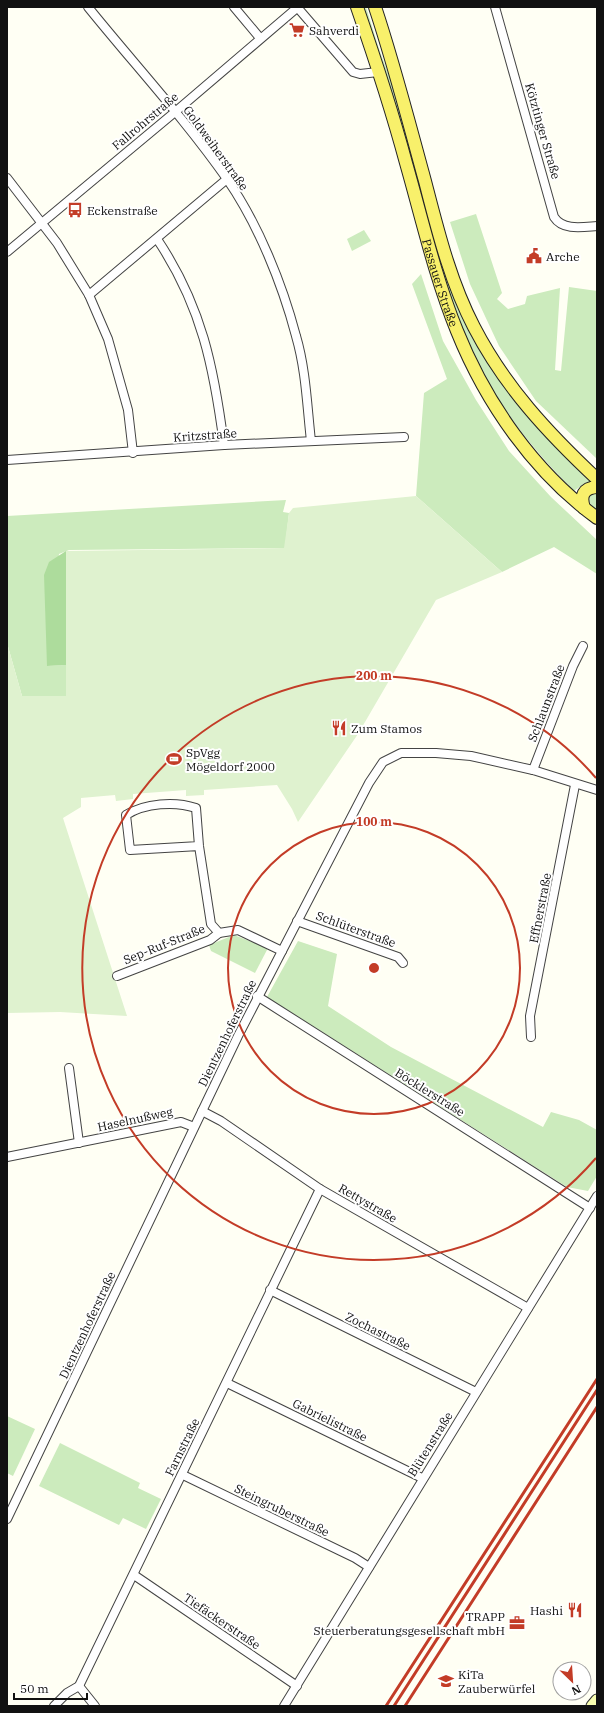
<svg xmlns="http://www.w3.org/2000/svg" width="604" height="1713" viewBox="0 0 604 1713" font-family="'IBM Plex Serif',serif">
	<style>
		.green { fill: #ccebbd }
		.forest { fill: #addc9c }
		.pitch { fill: #dff2cf }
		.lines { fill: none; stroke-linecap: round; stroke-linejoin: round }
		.minor-casing { stroke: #444; stroke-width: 10 }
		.secondary-casing { stroke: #333; stroke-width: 13 }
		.primary-casing { stroke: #222; stroke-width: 14 }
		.minor { stroke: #fff; stroke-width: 8 }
		.secondary { stroke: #f9ffb0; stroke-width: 11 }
		.primary { stroke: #f8f06b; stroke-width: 12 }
		.tram { stroke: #c33c27; stroke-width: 1 }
		.rail { stroke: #c33c27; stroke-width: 3 }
		.ring { fill: none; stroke: #c33c27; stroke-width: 2 }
		.labels { text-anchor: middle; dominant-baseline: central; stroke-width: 4; stroke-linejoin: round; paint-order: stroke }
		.poi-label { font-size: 12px; fill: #111; stroke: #fff; text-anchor: start }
		.street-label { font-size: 12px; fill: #111; stroke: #fff }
		.centre { fill: #c33c27; stroke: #fff; stroke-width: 2 }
		.ring-label { font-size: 12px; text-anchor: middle; font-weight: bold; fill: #c33c27; stroke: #fff; stroke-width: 4; stroke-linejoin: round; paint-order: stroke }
	</style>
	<rect width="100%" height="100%" fill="#fffff4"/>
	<!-- green -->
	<g class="green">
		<path d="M362 7H366L380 52 393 86 433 229 431 230Z"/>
		<path d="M476 214 502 293 497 299 508 309 525 304 527 296 560 288 555 370 561 371 569 287 597 291V459L536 401 499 346 470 284 450 222Z"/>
		<path d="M364 230 371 241 352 251 347 239Z"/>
		<path d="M445 268 466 321 594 482 585 483 574 491C526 443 484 388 459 324 453 306 447 287 441 269Z"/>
		<path d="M421 274 443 341 476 400 509 451 551 497 597 540V574L554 547 502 572 416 496 424 393 447 379 412 284Z"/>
		<path d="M597 492V511C592 506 587 502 589 495Z"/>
		<path d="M286 500 283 512 289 513 285 548 69 550 59 554 47 666 66 665 67 696H22L7 643V516Z"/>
		<path d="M234 935 268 948 255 973 211 951 209 945Z"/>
		<path d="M298 941 337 954 328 1006 391 1047 543 1127 551 1112 579 1120 597 1130V1176L588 1191 567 1187 267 997Z"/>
		<path d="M7 1416 35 1429 13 1476 7 1473Z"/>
		<path d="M60 1443 140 1483 138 1488 161 1499 146 1529 123 1518 119 1525 39 1486Z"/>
	</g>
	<!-- forest -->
	<path class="forest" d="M66 551V665L47 666 44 575 49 562Z"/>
	<!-- pitch -->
	<path class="pitch" d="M416 496 502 572 436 600 358 734 298 822 292 809 277 785 204 790V795L186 796V790L133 794V799L116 801 115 795 81 798V807L63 818 127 1016 60 1012 7 1013V643L22 696H66V551L284 548 289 513 293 508Z"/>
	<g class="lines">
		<defs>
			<g id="minor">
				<path d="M88 7C134 64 185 119 227 179 258 224 282 283 296 336 306 370 307 406 311 441"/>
				<path d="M234 7 260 38"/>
				<path d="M297 7 353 72 360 74 378 72"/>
				<path d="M495 7 554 217C563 231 583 227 597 226"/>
				<path d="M7 178 57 243 89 295 108 339 128 410 133 453"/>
				<path d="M157 239C202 306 214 368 224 445"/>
				<path d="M7 252 175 112 298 7"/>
				<path d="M89 295 227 179"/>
				<path d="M7 460 224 445 404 437"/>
				<path d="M533 770 573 666 583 646"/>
				<path d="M199 846 130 850 126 815C145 803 175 801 196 808L199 846 211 924 219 933 238 930 282 951"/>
				<path d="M297 921 398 957 403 963"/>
				<path d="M117 976 210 940 219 933"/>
				<path d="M257 996 590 1208"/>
				<path d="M531 1037 530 1016 575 785"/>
				<path d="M69 1068 79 1143"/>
				<path d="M202 1111 221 1121 320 1189 528 1308"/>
				<path d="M7 1157 181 1122 194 1127"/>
				<path d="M270 1290 476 1392"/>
				<path d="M227 1383 422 1478"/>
				<path d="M183 1475 355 1558 369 1567"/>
				<path d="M7 1519 238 1036 369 783 383 762 401 753H436L471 756 533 770 597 790"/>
				<path d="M134 1575 297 1686"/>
				<path d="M79 1686 95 1706"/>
				<path d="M54 1706 67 1693 79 1686 320 1189"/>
				<path d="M284 1706 597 1196"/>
			</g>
			<path id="secondary" d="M592 1706 597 1700"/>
			<g id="primary">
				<path id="s1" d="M357 7C375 59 392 111 406 163 422 219 435 277 457 331 486 403 534 472 597 518"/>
				<path d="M375 7C394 64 409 123 425 181 438 231 450 281 474 327 505 387 548 433 597 479"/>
				<path d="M584 508C580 496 583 488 597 487"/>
			</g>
		</defs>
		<!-- minor casing -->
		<use href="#minor" class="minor-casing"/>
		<!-- secondary casing -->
		<use href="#secondary" class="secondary-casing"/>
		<!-- primary casing -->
		<use href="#primary" class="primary-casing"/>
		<!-- minor -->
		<use href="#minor" class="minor"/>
		<!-- secondary -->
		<use href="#secondary" class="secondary"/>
		<!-- primary -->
		<use href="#primary" class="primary"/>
		<!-- tram -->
		<path class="tram" d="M595 1706 597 1704"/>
		<!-- rail -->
		<g class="rail">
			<path d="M386 1706 597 1379"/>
			<path d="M394 1706 597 1390"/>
			<path d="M405 1706 597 1407"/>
		</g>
	</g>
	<!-- distance rings -->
	<g class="ring">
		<circle cx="374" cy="968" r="146"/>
		<path d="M596 1158A292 292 0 1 1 596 778"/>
	</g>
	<!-- icons -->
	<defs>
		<symbol id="supermarket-bare" viewBox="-9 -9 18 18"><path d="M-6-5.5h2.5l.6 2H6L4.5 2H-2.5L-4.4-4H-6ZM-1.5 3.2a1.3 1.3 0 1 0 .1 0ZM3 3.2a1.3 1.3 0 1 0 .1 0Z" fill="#c33c27" stroke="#fff" stroke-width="2.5" paint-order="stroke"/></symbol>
		<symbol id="bus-bare" viewBox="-9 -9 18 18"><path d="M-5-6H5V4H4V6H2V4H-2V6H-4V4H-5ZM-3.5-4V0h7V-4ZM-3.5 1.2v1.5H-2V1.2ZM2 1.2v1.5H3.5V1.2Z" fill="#c33c27" stroke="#fff" stroke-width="2.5" paint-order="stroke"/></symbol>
		<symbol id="civic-bare" viewBox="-9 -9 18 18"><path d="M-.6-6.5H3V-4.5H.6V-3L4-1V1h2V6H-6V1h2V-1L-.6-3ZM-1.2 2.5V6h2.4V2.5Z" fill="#c33c27" stroke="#fff" stroke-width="2.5" paint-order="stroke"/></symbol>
		<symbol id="restaurant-bare" viewBox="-9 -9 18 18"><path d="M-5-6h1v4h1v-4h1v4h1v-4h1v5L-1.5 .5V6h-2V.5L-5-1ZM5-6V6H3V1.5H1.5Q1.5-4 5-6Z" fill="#c33c27" stroke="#fff" stroke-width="2.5" paint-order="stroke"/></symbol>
		<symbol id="stadium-bare" viewBox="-9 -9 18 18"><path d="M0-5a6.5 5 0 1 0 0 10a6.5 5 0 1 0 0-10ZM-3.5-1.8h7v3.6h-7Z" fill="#c33c27" stroke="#fff" stroke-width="2.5" paint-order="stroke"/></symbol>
		<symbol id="office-bare" viewBox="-9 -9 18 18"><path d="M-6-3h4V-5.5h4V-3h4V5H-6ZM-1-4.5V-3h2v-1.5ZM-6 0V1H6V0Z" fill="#c33c27" stroke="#fff" stroke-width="2.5" paint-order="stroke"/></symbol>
		<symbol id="school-bare" viewBox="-9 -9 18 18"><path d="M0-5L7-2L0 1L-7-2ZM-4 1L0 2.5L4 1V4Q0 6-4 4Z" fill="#c33c27" stroke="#fff" stroke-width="2.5" paint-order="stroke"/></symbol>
	</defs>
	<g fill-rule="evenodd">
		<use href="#supermarket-bare" x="286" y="19" width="22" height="22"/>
		<use href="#bus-bare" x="64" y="199" width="22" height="22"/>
		<use href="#civic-bare" x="523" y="245" width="22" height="22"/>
		<use href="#restaurant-bare" x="328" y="717" width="22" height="22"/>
		<use href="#stadium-bare" x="163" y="748" width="22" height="22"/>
		<use href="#restaurant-bare" x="564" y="1599" width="22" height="22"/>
		<use href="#office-bare" x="506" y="1612" width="22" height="22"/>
		<use href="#school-bare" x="435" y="1670" width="22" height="22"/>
	</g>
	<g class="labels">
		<!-- poi labels -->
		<g class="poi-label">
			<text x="309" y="30">Sahverdi</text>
			<text x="87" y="210">Eckenstraße</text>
			<text x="546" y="256">Arche</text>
			<text x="351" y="728">Zum Stamos</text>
			<text x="186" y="752">SpVgg<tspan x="186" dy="14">Mögeldorf 2000</tspan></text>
			<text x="563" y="1610" text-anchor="end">Hashi</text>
			<text x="505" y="1616" text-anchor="end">TRAPP<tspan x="505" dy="14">Steuerberatungsgesellschaft mbH</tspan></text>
			<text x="458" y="1674">KiTa<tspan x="458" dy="14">Zauberwürfel</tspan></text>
		</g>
		<!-- street labels -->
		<g class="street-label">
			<text transform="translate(145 121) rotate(-40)">Fallrohrstraße</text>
			<text transform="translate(543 131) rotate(74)">Kötztinger Straße</text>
			<text transform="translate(216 148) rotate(54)">Goldweiherstraße</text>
			<text stroke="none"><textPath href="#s1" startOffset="288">Passauer Straße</textPath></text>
			<text transform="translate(205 435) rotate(-4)">Kritzstraße</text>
			<text transform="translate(546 703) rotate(-69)">Schlaunstraße</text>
			<text transform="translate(540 908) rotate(-79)">Effnerstraße</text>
			<text transform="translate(356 929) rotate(20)">Schlüterstraße</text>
			<text transform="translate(164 944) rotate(-22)">Sep-Ruf-Straße</text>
			<text transform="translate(227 1033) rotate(-64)">Dientzenhoferstraße</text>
			<text transform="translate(430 1092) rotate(32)">Böcklerstraße</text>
			<text transform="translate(135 1119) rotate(-12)">Haselnußweg</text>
			<text transform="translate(368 1203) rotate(30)">Rettystraße</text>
			<text transform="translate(87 1325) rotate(-65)">Dientzenhoferstraße</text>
			<text transform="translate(378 1331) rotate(26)">Zochastraße</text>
			<text transform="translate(330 1420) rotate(26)">Gabrielistraße</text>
			<text transform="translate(430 1444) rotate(-58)">Blütenstraße</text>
			<text transform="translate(182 1447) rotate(-64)">Farnstraße</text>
			<text transform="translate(282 1510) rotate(26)">Steingruberstraße</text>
			<text transform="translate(222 1621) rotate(34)">Tiefäckerstraße</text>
		</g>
	</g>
	<circle cx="374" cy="968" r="6" class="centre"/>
	<g class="ring-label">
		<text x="374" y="680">200 m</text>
		<text x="374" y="826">100 m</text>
	</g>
	<!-- border -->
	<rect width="604" height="1713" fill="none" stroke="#111111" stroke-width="16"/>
	<!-- north arrow -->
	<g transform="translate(572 1681) rotate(155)"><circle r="19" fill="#ffffff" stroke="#a0a0a0"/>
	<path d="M0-3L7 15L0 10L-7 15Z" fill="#c33c27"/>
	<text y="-6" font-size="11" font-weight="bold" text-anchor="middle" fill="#111111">N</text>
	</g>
	<!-- scale -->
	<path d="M14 1693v6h73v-6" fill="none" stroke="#111111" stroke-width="2"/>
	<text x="20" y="1693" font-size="12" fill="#111111" stroke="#ffffff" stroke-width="3" paint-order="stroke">50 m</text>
</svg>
